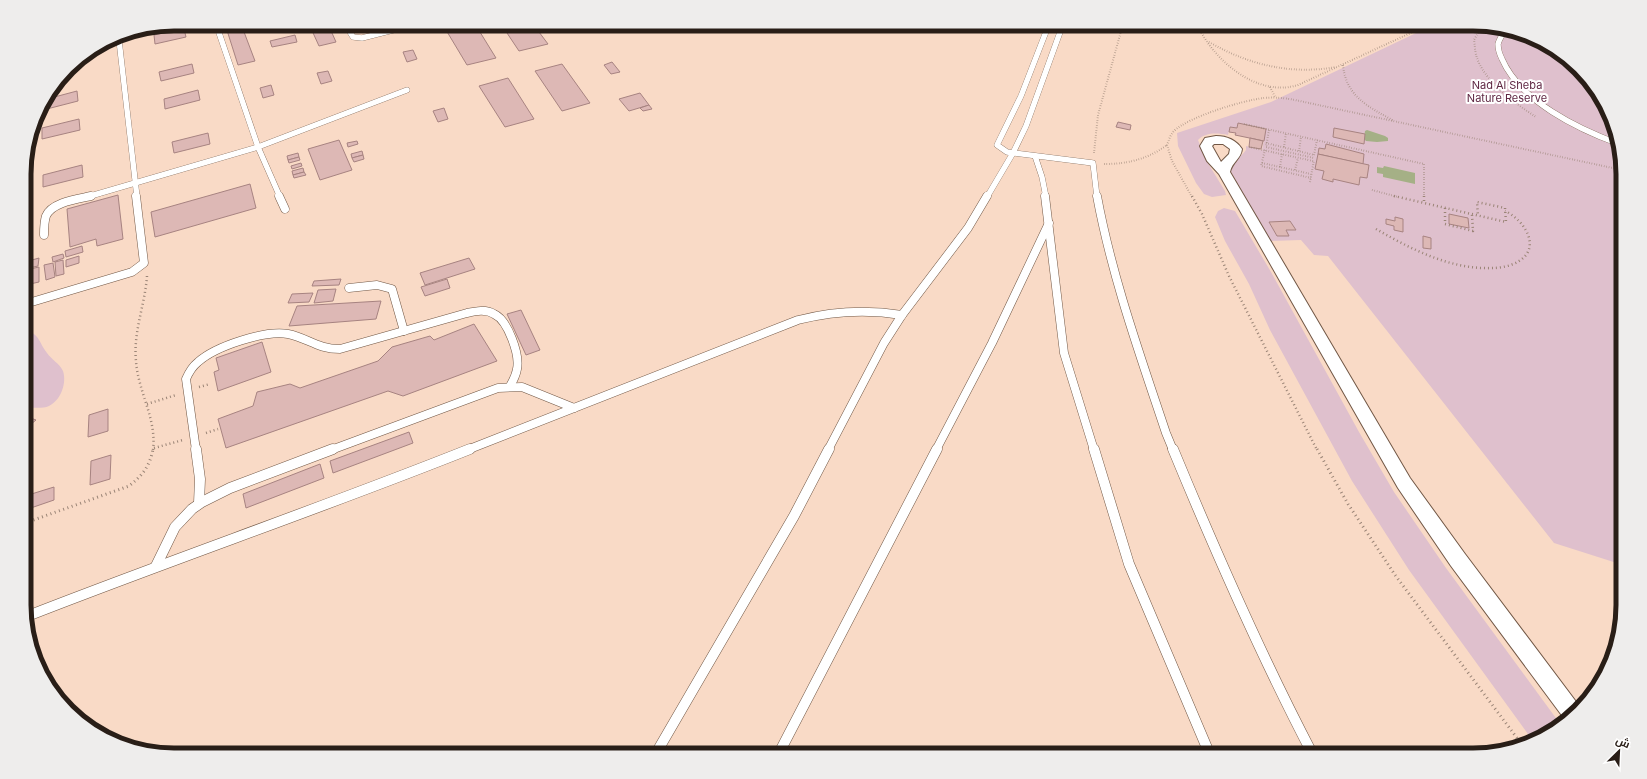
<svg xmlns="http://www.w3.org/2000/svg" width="1647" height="779" viewBox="0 0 1647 779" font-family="Inter,Cairo,sans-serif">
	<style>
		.green { fill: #dfc0cd }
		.water { fill: #a5b086 }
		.building { fill: #ddb8b5; stroke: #a78381 }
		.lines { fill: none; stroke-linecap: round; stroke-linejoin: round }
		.service-far2-casing { stroke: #715745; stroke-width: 6 }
		.service-far1-casing { stroke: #715745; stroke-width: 9 }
		.service-casing { stroke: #715745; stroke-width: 11 }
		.minor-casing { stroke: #715745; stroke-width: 2 }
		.path-far2 { stroke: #9a8476; stroke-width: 2; stroke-dasharray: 0.5 2; stroke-linecap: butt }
		.path-far1 { stroke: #9a8476; stroke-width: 2.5; stroke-dasharray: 1 3; stroke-linecap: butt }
		.path { stroke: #9a8476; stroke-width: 3; stroke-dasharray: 1 3.5; stroke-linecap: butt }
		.service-far2 { stroke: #fff; stroke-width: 5.5 }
		.service-far1 { stroke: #fff; stroke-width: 8 }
		.service { stroke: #fff; stroke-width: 10 }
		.minor { fill: #fff; fill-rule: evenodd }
		.labels { text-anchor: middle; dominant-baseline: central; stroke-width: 4; stroke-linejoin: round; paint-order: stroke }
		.far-park-label { font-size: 11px; fill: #5f2743; stroke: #fff }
		.rim { fill: none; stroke: #291e17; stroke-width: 5 }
	</style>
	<rect width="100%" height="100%" fill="#f9dac6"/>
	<!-- green -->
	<g class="green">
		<path d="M1435 24H1473L1530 36 1564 55 1592 83 1612 117 1622 155 1623 565 1554 543 1328 256 1314 255 1301 240 1270 241 1231 172 1230 167C1234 160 1241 157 1246 150V146L1262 150 1266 129 1238 123 1237 128 1230 127 1228 135C1217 133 1206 132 1198 140L1206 160 1225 191 1226 195 1212 197 1204 194 1196 183 1178 146 1177 133 1271 102Z"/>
		<path d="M1224 208 1235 211 1271 272 1359 432 1394 492 1446 568 1561 725 1556 730 1533 741 1409 570 1352 481 1270 330 1249 284 1225 241 1215 217 1218 211Z"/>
		<path d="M25 329C41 336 38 341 47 353 51 359 60 364 63 371 67 383 61 400 49 406 43 409 32 407 25 408Z"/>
	</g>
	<!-- water -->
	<g class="water">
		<path d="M1367 130 1385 136 1388 138V141L1377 142 1366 141 1364 139 1365 131Z"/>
		<path d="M1384 166 1415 173V184L1383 177V174L1377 173V167L1383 168Z"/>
	</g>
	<!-- building -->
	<g class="building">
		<path d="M225 24H241L255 61 238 65Z"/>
		<path d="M309 24H328L336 42 319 46Z"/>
		<path d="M469 24H475L496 58 467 65 446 30Z"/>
		<path d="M501 24H533L548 44 519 51Z"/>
		<path d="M184 29 186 37 155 44 154 35Z"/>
		<path d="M295 35 297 42 272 47 270 41Z"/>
		<path d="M413 50 417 59 407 62 403 52Z"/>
		<path d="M612 62 620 72 611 74 604 65Z"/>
		<path d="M192 64 194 73 161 81 159 72Z"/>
		<path d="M562 64 590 103 562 111 535 71Z"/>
		<path d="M328 71 332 81 321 84 317 73Z"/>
		<path d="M508 78 534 119 505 127 479 86Z"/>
		<path d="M271 85 274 95 263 98 260 88Z"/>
		<path d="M198 90 200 100 165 109 164 99Z"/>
		<path d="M77 91 78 101 43 110 42 104 47 99Z"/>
		<path d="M640 93 649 105 629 111 619 99Z"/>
		<path d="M649 105 652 109 643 111 640 108Z"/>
		<path d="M444 108 448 119 438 122 433 111Z"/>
		<path d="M79 119 80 130 42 139V128Z"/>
		<path d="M1118 122 1131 125 1130 130 1116 127Z"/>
		<path d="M1238 123 1266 129 1264 141 1235 135 1236 133 1229 132 1230 127 1237 128Z"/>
		<path d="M1334 128 1365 134 1364 144 1333 137Z"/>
		<path d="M208 133 210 144 174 153 172 142Z"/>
		<path d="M1250 138 1263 141 1261 149 1249 147Z"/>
		<path d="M339 140 352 170 320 180 308 149Z"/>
		<path d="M357 141 358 144 348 147 347 143Z"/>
		<path d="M1326 144 1364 154 1363 164 1318 154 1319 148 1325 149Z"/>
		<path d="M362 151 363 155 352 158 351 154Z"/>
		<path d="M298 153 299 157 288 160 287 156Z"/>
		<path d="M1318 154 1369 165 1367 178 1360 177 1359 185 1333 179V182L1322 179 1324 171 1315 169Z"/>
		<path d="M363 155 364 159 354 162 352 158Z"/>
		<path d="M299 157 300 160 289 163 288 160Z"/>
		<path d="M301 163 302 166 292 169 291 166Z"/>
		<path d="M82 165 83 177 43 187V175Z"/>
		<path d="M303 168 304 172 293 175 292 171Z"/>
		<path d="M304 172 306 175 294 178 293 175Z"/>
		<path d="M250 184 256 208 155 237 151 212Z"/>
		<path d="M118 195 123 239 97 246 96 239 70 247 67 209Z"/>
		<path d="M1449 214 1468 218 1469 228 1449 224Z"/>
		<path d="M1395 217 1403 219V232L1394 230V226L1386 224V219L1395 221Z"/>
		<path d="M1290 221 1296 230H1286L1289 236H1277L1269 222Z"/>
		<path d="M1423 236 1431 238V249L1423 248Z"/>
		<path d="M82 246 83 252 66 257 65 251Z"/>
		<path d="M63 254 64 258 53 262 52 257Z"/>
		<path d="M79 256V263L66 267V260Z"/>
		<path d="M39 258 38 266 25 269V262Z"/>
		<path d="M469 258 475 269 425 285 420 273Z"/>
		<path d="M63 260 64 274 56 276 55 262Z"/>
		<path d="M53 263 55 277 46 280 44 265Z"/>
		<path d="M39 267V282L30 284V269Z"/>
		<path d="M341 279 339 285 312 286 314 281Z"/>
		<path d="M447 279 450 288 425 296 421 287Z"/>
		<path d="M336 289 333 301 314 303 318 290Z"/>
		<path d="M313 293 309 302 288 303 292 294Z"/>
		<path d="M381 301 376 319 289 326 297 306Z"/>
		<path d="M521 310 540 350 526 355 507 314Z"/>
		<path d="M474 324 497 361 403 396 388 391 226 448 218 419 253 406 257 392 290 384 300 388 378 361 392 347 430 336 434 340Z"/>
		<path d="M262 342 271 372 218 391 214 372 219 370 216 358Z"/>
		<path d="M108 409V431L88 437 89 415Z"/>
		<path d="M28 417 36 420 25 429V420Z"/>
		<path d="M409 432 413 443 333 473 330 461Z"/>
		<path d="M111 455 110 479 90 485 91 461Z"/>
		<path d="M320 464 324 478 246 508 243 494Z"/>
		<path d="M54 487V500L25 510V496Z"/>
	</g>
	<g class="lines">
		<defs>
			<g id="service-far2">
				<path d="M216 24 258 147 280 197"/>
				<path d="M345 24 353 37 362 38 417 24"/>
				<path d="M1049 24 1021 96 997 145 1007 152 1093 163 1097 197"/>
				<path d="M1504 30C1503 35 1499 39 1498 44 1498 49 1500 55 1502 59 1520 101 1578 129 1619 144"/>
				<path d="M123 34 119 40 137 197"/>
				<path d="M1035 156 1042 177 1046 197"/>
				<path d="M87 197 258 147 407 90"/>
				<path d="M987 197 1013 153 1026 126 1063 24"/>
			</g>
			<g id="service-far1">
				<path d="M279 196 285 209"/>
				<path d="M1045 196 1064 353 1094 450"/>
				<path d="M1097 196C1112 277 1140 355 1166 433L1173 450"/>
				<path d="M44 235C44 229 44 222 46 216 52 202 78 199 91 196"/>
				<path d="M349 288 377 285 392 289 404 331"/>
				<path d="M25 304 132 272 144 263 136 196"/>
				<path d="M196 450 186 379C189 372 193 366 198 362 216 346 265 330 288 334 308 338 317 349 340 349L467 313C476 311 486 309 494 314 508 320 520 355 517 369 516 375 513 381 510 386"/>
				<path d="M331 450 498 388 522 387 574 408"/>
				<path d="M467 450 798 320C833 311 866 309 902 315"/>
				<path d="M828 450 884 343 902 315 968 228 987 196"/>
				<path d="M936 450 992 343 1049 223"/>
			</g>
			<g id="service">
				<path d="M196 449 200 479 199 503"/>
				<path d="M1094 449 1129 564 1210 755"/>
				<path d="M1173 449C1216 553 1261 656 1313 755"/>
				<path d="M156 566 175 527 192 509 202 502 230 488 333 449"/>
				<path d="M25 617C173 559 322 508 470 449"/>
				<path d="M655 755 794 516 829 449"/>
				<path d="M778 755 937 449"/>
			</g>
			<path id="minor" d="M1216 136C1227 136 1236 140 1242 149 1241 159 1232 162 1230 172L1410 478 1465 554 1580 707 1581 708 1566 721 1451 566 1398 488 1219 174 1207 161 1200 146 1205 138ZM1214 144H1223L1230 149 1229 154 1221 162 1212 146Z"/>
		</defs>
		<!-- service-far2 casing -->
		<use href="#service-far2" class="service-far2-casing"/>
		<!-- service-far1 casing -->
		<use href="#service-far1" class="service-far1-casing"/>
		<!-- service casing -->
		<use href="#service" class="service-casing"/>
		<!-- minor casing -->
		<use href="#minor" class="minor-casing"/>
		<!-- path-far2 -->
		<g class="path-far2">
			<path d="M1197 24C1213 60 1257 98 1298 85L1430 24"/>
			<path d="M1482 26 1474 40C1475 46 1475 53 1477 58 1485 82 1516 104 1536 117"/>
			<path d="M1209 42C1249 65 1291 75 1336 67"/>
			<path d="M1343 65C1346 97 1369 107 1394 121"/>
			<path d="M1270 87 1275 97"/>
			<path d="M1244 124 1424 164V197"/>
			<path d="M1269 130 1266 147 1314 158"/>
			<path d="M1266 143 1314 155"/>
			<path d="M1249 147 1313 161"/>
			<path d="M1284 147 1286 133"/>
			<path d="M1265 150 1261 166 1311 178"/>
			<path d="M1299 151 1301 137"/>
			<path d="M1094 153 1098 115 1123 24"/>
			<path d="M1314 155 1317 140"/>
			<path d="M1262 163 1311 174"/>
			<path d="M1104 164C1128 164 1148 159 1167 145"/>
			<path d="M1280 167 1282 154"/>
			<path d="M1295 170 1298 158"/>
			<path d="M1310 182 1314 160"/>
			<path d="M1372 190 1398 197"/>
			<path d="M1192 197 1172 161 1167 145C1169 140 1170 135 1174 131 1188 117 1244 100 1264 98 1275 97 1285 98 1295 100L1622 170"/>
		</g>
		<!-- path-far1 -->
		<g class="path-far1">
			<path d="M1192 196 1202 214 1229 276 1317 450"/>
			<path d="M1394 196 1506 222 1505 208 1477 202 1478 216"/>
			<path d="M1424 196V203"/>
			<path d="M1445 208V224L1473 231 1472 215"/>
			<path d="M1376 229C1411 249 1451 270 1493 268 1504 268 1519 264 1526 255 1538 239 1519 217 1505 211"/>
			<path d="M147 276C145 305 133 332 136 361 138 392 157 419 153 450"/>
			<path d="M199 387 210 384"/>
			<path d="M147 404 176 395"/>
			<path d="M206 433 218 429"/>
			<path d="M154 448 183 440"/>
		</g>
		<!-- path -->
		<g class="path">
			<path d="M1317 449 1348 504 1395 575 1523 746"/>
			<path d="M25 523 129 486C142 476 150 466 153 449"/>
			<path d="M1607 652 1613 654"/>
		</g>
		<!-- service-far2 -->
		<use href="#service-far2" class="service-far2"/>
		<!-- service-far1 -->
		<use href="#service-far1" class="service-far1"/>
		<!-- service -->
		<use href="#service" class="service"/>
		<!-- minor -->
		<use href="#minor" class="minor"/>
	</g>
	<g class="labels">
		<!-- far-park labels -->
		<g class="far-park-label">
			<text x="1507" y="85">Nad Al Sheba<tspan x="1507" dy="13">Nature Reserve</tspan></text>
		</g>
	</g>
	<!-- crop -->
	<path d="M0 0H1647V779H0ZM174 31H1473A143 143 0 0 1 1616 174V605A143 143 0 0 1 1473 748H174A143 143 0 0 1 31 605V174A143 143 0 0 1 174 31Z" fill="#eeedec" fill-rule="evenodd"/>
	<path class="rim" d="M174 31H1473A143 143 0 0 1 1616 174V605A143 143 0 0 1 1473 748H174A143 143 0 0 1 31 605V174A143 143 0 0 1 174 31Z"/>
	<!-- north arrow -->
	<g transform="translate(1619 751) rotate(24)" stroke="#ffffff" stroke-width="3" paint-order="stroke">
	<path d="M0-3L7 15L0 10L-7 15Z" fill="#291e17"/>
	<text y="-6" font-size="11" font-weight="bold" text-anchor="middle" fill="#291e17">ش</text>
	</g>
</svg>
